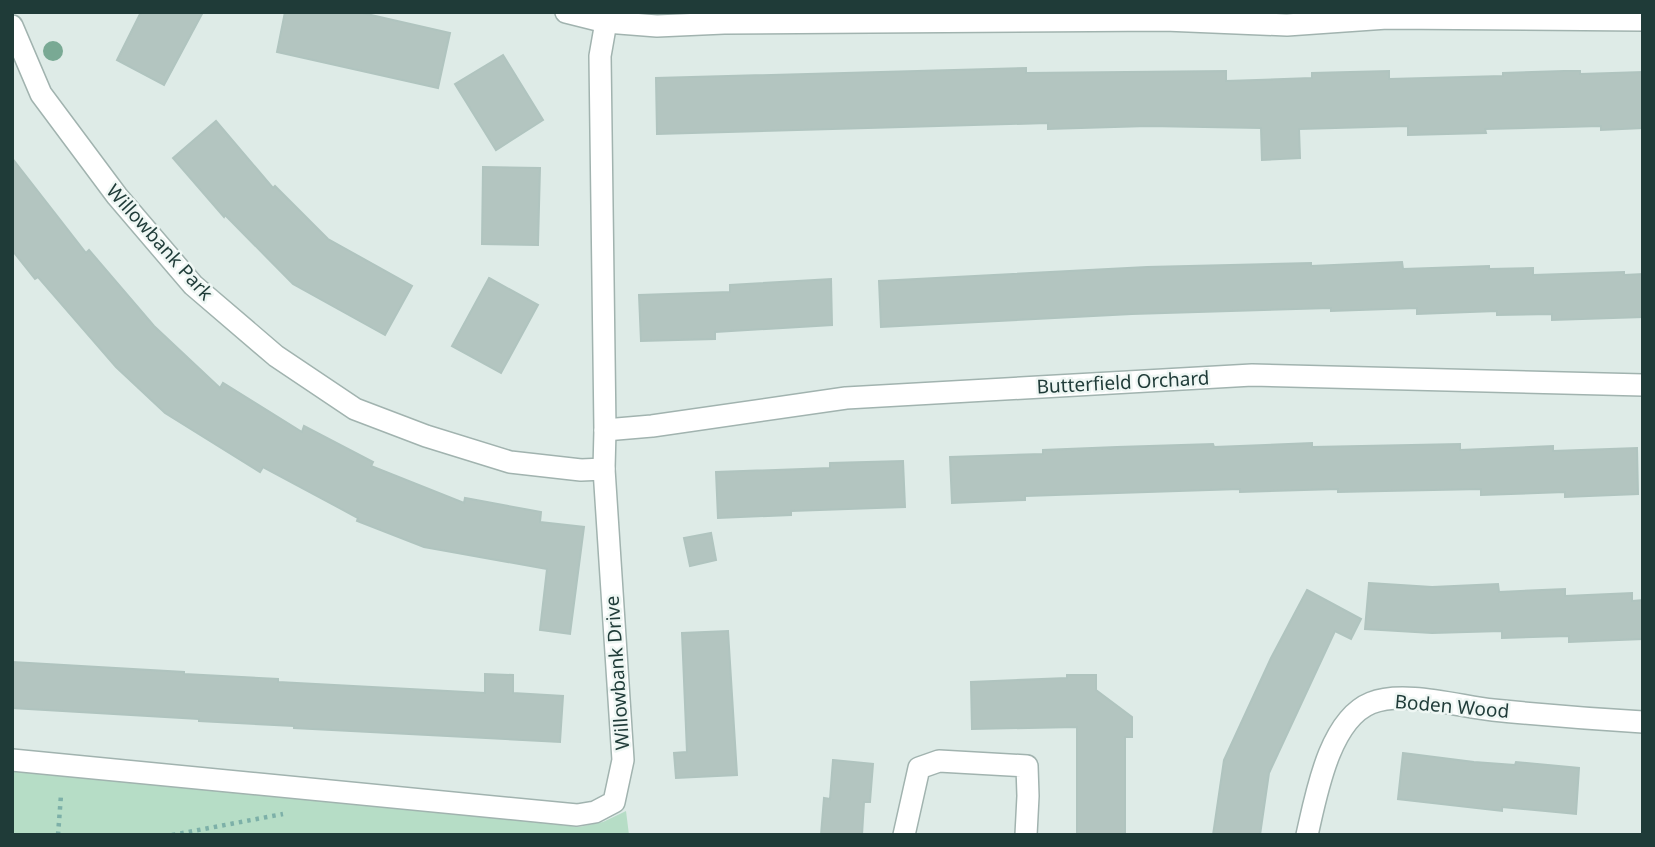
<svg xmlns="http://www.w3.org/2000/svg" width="1655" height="847" viewBox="0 0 1655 847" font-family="'Noto Sans',sans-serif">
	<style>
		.green { fill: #b6ddc6 }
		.building { fill: #b3c5c0; stroke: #b0c4bf; stroke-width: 2 }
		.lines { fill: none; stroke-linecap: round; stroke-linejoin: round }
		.street-casing { stroke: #a1b3af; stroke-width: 24 }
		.path { stroke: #7db0a8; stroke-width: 4.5; stroke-dasharray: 3.5 5; stroke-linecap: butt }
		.street { stroke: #fff; stroke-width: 21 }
		.tree { fill: #79a994 }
		.labels { text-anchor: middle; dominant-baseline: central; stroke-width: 5; stroke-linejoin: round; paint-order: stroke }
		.street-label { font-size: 19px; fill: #1f3b38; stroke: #eff7f4 }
	</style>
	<rect width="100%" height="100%" fill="#deebe7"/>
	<!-- green -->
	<path class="green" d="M12 768 579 827 603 822 626 811 629 835H12Z"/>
	<!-- building -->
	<g class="building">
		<path d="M141 12H203L164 85 117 60Z"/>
		<path d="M285 12H358L450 33 438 88 277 52Z"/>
		<path d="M503 55 543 120 496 150 455 84Z"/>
		<path d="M1026 68V73L1226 71V81L1312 78V73L1389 71V79L1503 76V73L1564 71H1580V74L1643 72V128L1601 130V126L1485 129 1486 133 1408 135V126L1299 129 1300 158 1262 160 1261 128 1148 126 1048 129V123L657 134 656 78Z"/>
		<path d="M216 121 273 188 275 186 328 239 412 286 385 335 293 284 225 215 224 217 173 158Z"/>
		<path d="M12 158 86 253 89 250 154 326 220 388 223 383 302 432 304 426 373 462 371 466 464 503 465 498 541 512 540 522 584 527 570 634 540 630 547 569 424 547 357 521 358 518 263 467 260 472 165 413 116 367 38 277 35 279 12 250Z"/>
		<path d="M483 167 540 168 538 245 482 244Z"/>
		<path d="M1402 262 1403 269 1489 266V269L1533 268V275L1624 272V275L1643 274V317L1552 320V314L1497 315V311L1417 314V308L1331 311V308L1132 314 881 327 879 281 1147 267 1311 263V266Z"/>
		<path d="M489 278 538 305 501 373 452 346Z"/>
		<path d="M831 279 832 325 715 332V339L641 341 639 295 730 292V285Z"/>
		<path d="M1312 443V447L1460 444V450L1553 446V451L1637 448 1638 494 1565 497V492L1481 495V489L1338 492V489L1240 492V489L1025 496V500L952 503 950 457 1043 454V450L1117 447 1213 444 1214 447Z"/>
		<path d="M903 461 905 507 791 511V515L718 518 716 472 830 468V463Z"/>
		<path d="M711 533 716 560 690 566 684 538Z"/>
		<path d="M1369 583 1432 587 1498 584 1499 592 1565 589V596L1632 593V601L1643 600V639L1569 642V636L1502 638V631L1432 633 1365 629Z"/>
		<path d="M1307 590 1361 619 1351 639 1335 631 1269 773 1260 835H1213L1224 760 1271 658Z"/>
		<path d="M728 631 737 775 676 778 674 753 687 752 682 633Z"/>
		<path d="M12 662 184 672V674L278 679V682L485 693V674L513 675V693L563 696 560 742 294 728V726L199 721V719L12 708Z"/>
		<path d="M1067 675H1096V690L1132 717V737H1125V833L1120 835H1077V727L972 729 971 682 1067 678Z"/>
		<path d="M1403 753 1474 762 1515 765 1516 762 1579 768 1576 814 1502 807V811L1398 799Z"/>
		<path d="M833 760 873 764 870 802H864L862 835H821L824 798 830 799Z"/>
	</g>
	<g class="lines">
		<defs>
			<g id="street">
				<path d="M566 12 606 22 657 26 724 23 1165 20 1287 25 1387 18 1643 20"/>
				<path d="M12 26 41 94 117 196 193 285 276 356 355 409 426 436 510 462 581 470 604 469"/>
				<path d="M605 430 652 426 846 398 1252 375 1643 385"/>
				<path d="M12 760 577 815 595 812 614 802 623 760 604 469 605 430 600 56 606 22"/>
				<path d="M904 835 919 768 939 761 1027 766 1028 796 1026 835"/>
				<path d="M1307 835C1316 796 1329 720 1371 703 1403 690 1458 706 1493 710 1543 715 1593 719 1643 722"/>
			</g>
		</defs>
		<!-- street casing -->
		<use href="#street" class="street-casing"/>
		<!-- path -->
		<g class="path">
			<path d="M58 835 61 795"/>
			<path d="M172 835 283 814"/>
		</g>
		<!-- street -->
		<use href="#street" class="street"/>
	</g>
	<!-- trees -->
	<circle class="tree" cx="53" cy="51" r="10"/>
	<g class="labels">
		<!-- street labels -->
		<g class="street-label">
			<text transform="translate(160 242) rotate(48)">Willowbank Park</text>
			<text transform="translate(1123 382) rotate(-3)">Butterfield Orchard</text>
			<text transform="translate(617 673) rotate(-94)">Willowbank Drive</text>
			<text transform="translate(1452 706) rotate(5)">Boden Wood</text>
		</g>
	</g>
	<!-- border -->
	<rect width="1655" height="847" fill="none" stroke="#1f3b38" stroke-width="28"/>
</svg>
